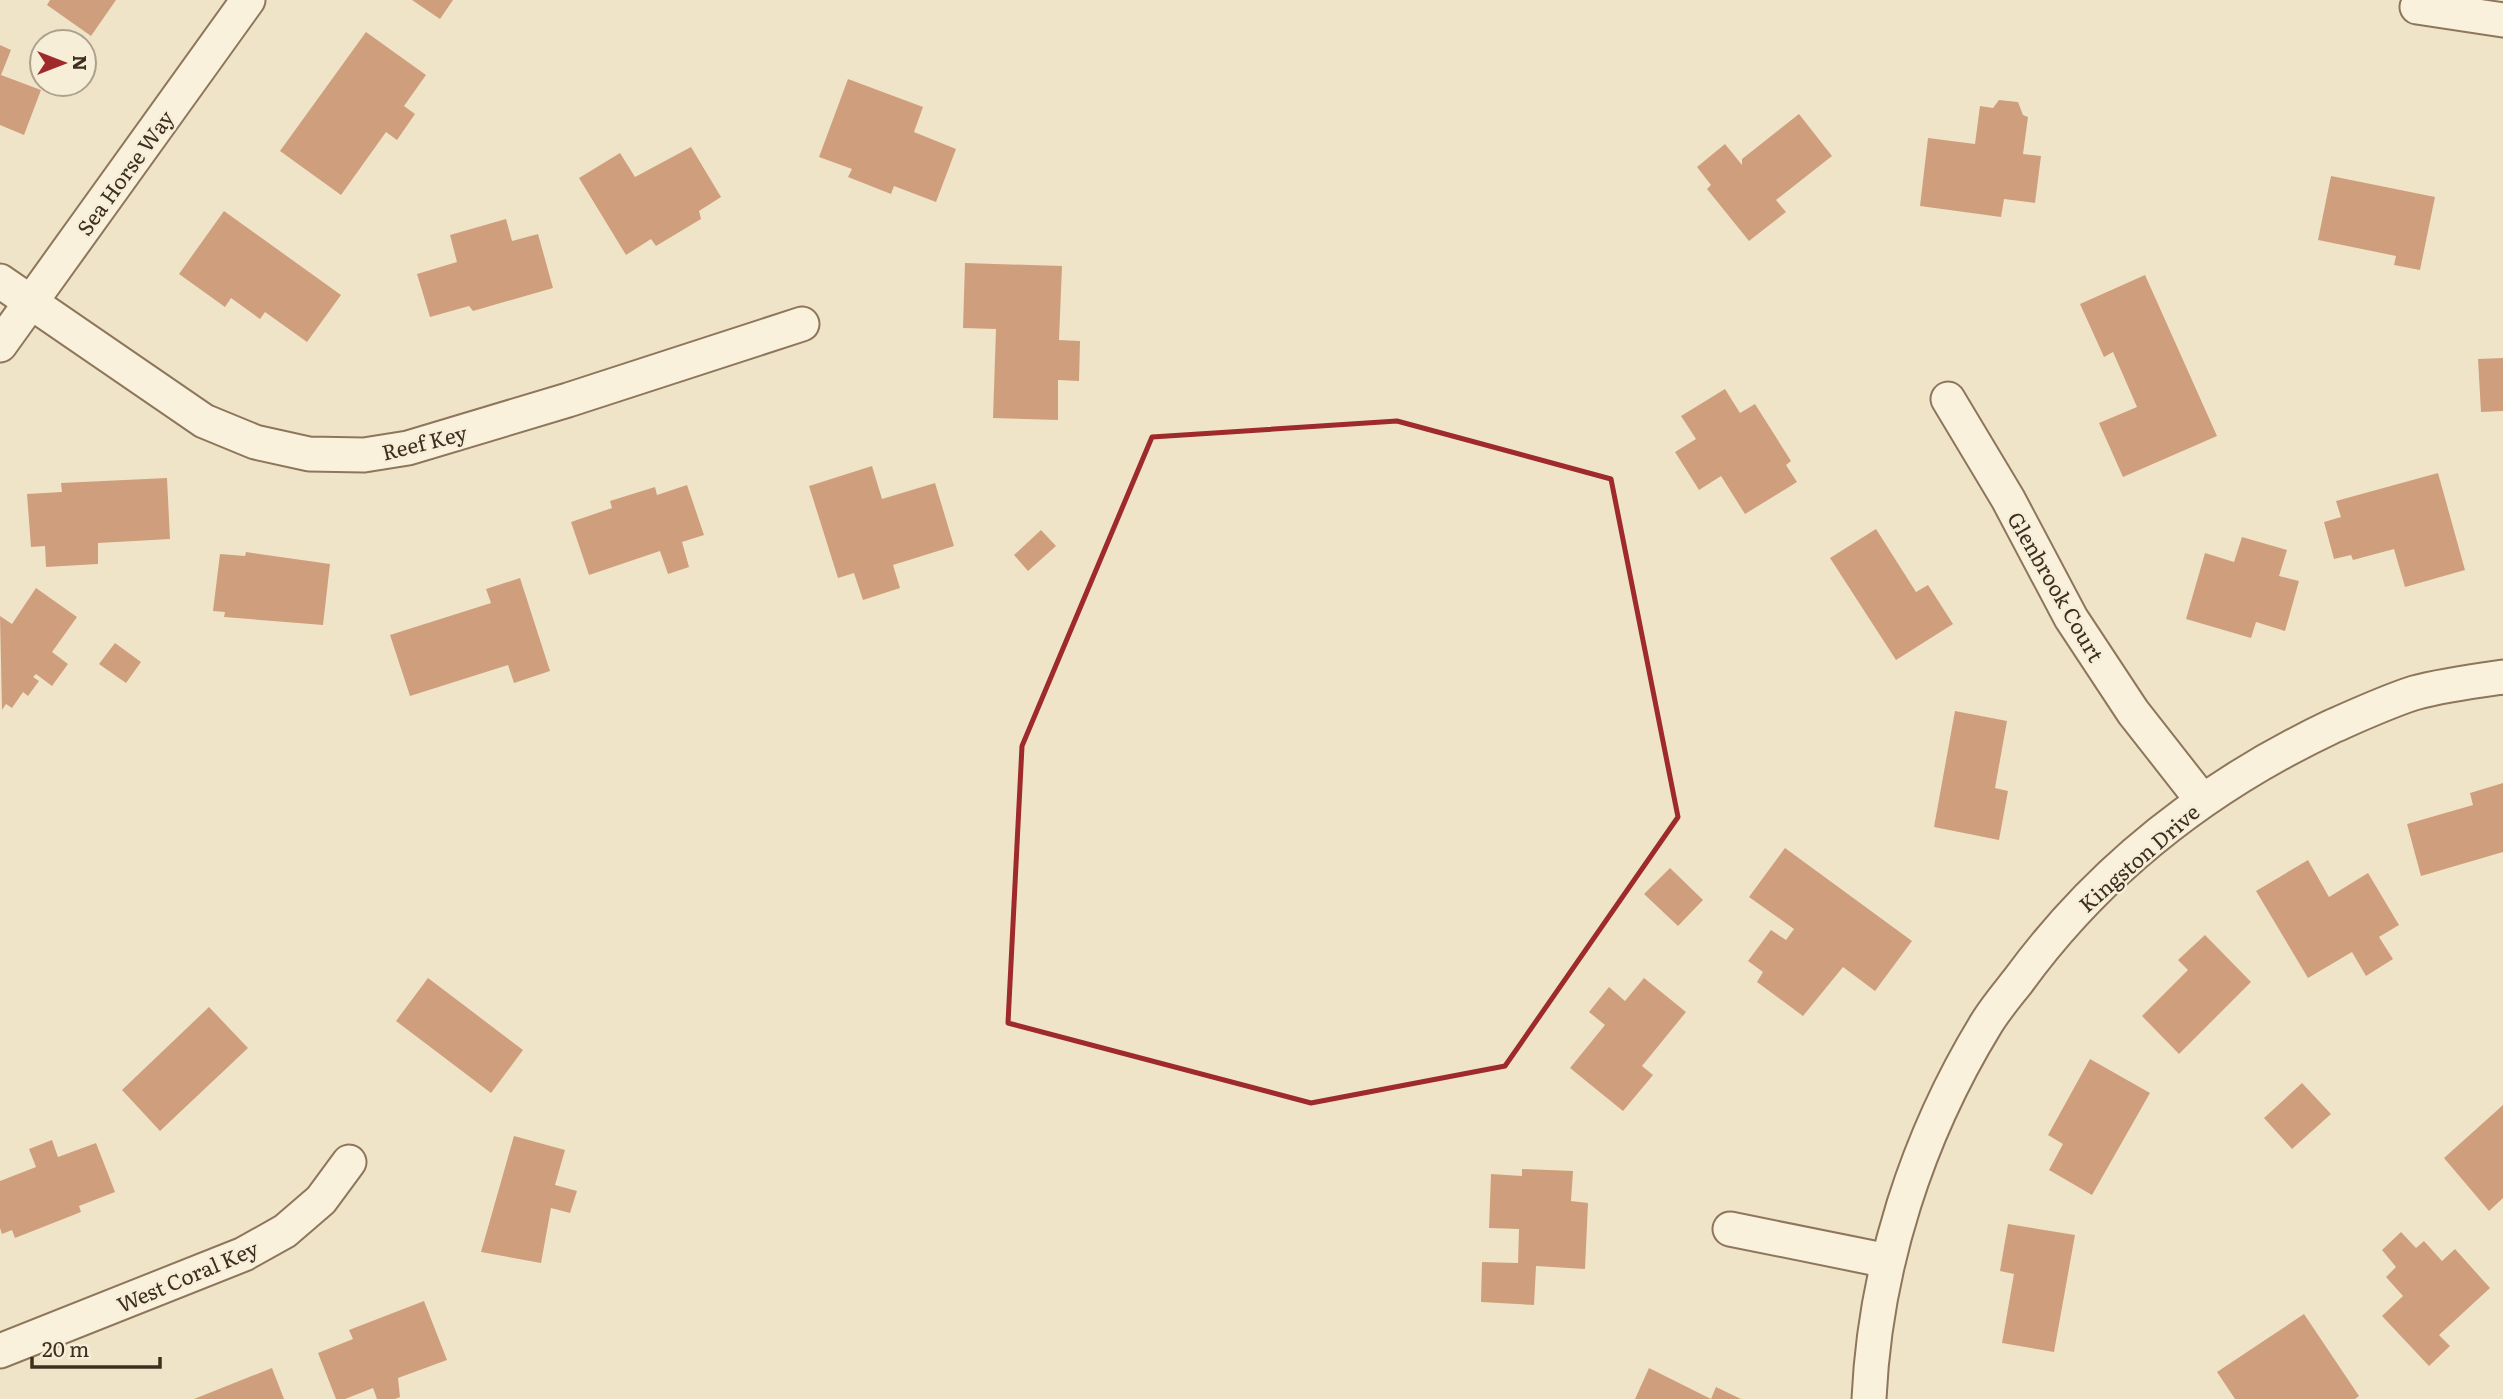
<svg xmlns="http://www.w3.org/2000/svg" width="2503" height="1399" viewBox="0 0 2503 1399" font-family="Literata,serif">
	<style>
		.building { fill: #cf9f7d }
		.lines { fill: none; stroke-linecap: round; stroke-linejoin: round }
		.street-casing { stroke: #8d765c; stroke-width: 37 }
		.street { stroke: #faf1dc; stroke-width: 33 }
		.marked { fill: none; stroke: #9e2a2b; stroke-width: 5; stroke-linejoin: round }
		.labels { text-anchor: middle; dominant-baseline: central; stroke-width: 5; stroke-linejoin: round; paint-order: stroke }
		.street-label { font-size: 21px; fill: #3d2e20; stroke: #f7eed8 }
	</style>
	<rect width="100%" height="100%" fill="#f0e4c8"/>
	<!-- building -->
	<g class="building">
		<path d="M50 0H116L91 36 47 5Z"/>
		<path d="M412 0H453L440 19Z"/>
		<path d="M366 32 426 75 404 106 415 114 397 140 386 132 341 195 280 151Z"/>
		<path d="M0 45 11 50 1 75 41 90 24 135 0 125Z"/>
		<path d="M848 79 923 107 914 132 956 149 936 202 894 186 891 194 848 177 852 169 819 157Z"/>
		<path d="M1999 100 2018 102 2023 115 2028 117 2023 154 2041 156 2035 203 2004 199 2001 217 1920 206 1928 138 1975 144 1980 106 1993 108Z"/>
		<path d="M1799 114 1832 156 1776 200 1786 212 1749 241 1707 189 1711 185 1697 167 1725 144 1742 165V159Z"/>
		<path d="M691 147 721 197 699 211 701 219 656 246 651 239 626 255 579 178 620 153 635 177Z"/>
		<path d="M2331 176 2435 197 2420 270 2394 265 2396 256 2318 240Z"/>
		<path d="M224 211 341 295 307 342 265 312 260 319 231 298 225 307 179 274Z"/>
		<path d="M506 219 512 241 538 234 553 288 473 311 469 306 430 317 417 274 457 262 450 235Z"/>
		<path d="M965 263 1062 266 1059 340 1080 341 1079 381 1058 380V420L993 418 996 329 963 328Z"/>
		<path d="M2145 275 2217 436 2123 477 2099 423 2137 407 2113 352 2104 357 2080 304Z"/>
		<path d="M2503 358V411L2481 412 2478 359Z"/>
		<path d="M1725 389 1740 413 1755 404 1791 461 1786 465 1797 482 1745 514 1721 476 1699 490 1675 452 1696 439 1681 416Z"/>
		<path d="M872 466 882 499 935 483 954 546 893 565 900 588 863 600 854 573 838 578 809 486Z"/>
		<path d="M2438 473 2465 570 2405 587 2394 549 2353 560 2351 555 2334 559 2324 522 2341 517 2336 501Z"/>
		<path d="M167 478 170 539 98 543V564L46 567 45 546 31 547 27 494 62 492 61 483Z"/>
		<path d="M687 485 704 535 682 542 689 567 668 574 660 551 589 575 571 522 612 508 610 501 655 487 657 495Z"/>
		<path d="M1876 529 1916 592 1928 585 1953 624 1896 660 1830 558Z"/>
		<path d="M1041 530 1056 546 1028 571 1014 555Z"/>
		<path d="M2242 537 2287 550 2279 576 2299 581 2285 631 2256 622 2251 638 2186 619 2205 553 2234 562Z"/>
		<path d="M246 552 330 564 323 625 224 617 225 612 213 611 220 554 245 556Z"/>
		<path d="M520 578 550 671 514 683 508 665 410 696 390 635 491 603 486 589Z"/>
		<path d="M36 588 77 617 52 652 68 664 52 686 36 674 33 677 39 681 28 696 23 692 12 708 6 704 2 710 0 616 12 624Z"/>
		<path d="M115 643 141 662 126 683 99 664Z"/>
		<path d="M1955 711 2007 721 1995 788 2008 791 1999 840 1934 827Z"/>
		<path d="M2503 783V852L2421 876 2407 824 2473 805 2470 793Z"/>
		<path d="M1785 848 1912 941 1875 991 1843 967 1803 1016 1757 982 1763 972 1748 961 1771 930 1786 940 1794 929 1749 897Z"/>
		<path d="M2308 860 2329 897 2368 873 2399 925 2379 937 2393 959 2366 976 2352 952 2308 978 2256 891Z"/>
		<path d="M1670 868 1703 900 1678 926 1644 894Z"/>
		<path d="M2205 935 2251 982 2179 1054 2142 1016 2188 970 2178 960Z"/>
		<path d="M428 978 523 1050 491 1093 396 1021Z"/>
		<path d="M1644 978 1686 1012 1642 1066 1653 1075 1623 1111 1570 1068 1605 1025 1589 1012 1609 987 1625 1001Z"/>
		<path d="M209 1007 248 1048 160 1131 122 1090Z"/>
		<path d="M2090 1059 2150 1093 2092 1195 2049 1170 2063 1144 2048 1135Z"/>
		<path d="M2302 1083 2331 1114 2292 1149 2264 1118Z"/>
		<path d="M2503 1105V1198L2489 1211 2444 1158Z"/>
		<path d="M514 1136 565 1150 555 1185 577 1191 570 1213 551 1208 541 1263 481 1252Z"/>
		<path d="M52 1140 58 1157 96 1143 115 1192 79 1206 81 1212 15 1238 12 1230 2 1234 0 1228V1181L36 1167 29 1149Z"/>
		<path d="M1522 1169 1573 1171 1571 1201 1588 1203 1585 1269 1536 1266 1534 1305 1481 1302 1482 1262 1518 1263 1519 1229 1489 1228 1491 1174 1522 1176Z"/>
		<path d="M2008 1224 2075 1235 2054 1352 2002 1343 2014 1274 2000 1271Z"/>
		<path d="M2401 1232 2416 1248 2424 1241 2442 1261 2455 1249 2490 1288 2439 1335 2450 1346 2429 1366 2382 1316 2403 1296 2386 1277 2396 1267 2382 1250Z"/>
		<path d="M424 1301 447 1360 398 1378 400 1397 395 1399H377L373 1388 345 1399H336L318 1353 353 1339 349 1330Z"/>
		<path d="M2304 1314 2359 1396 2355 1399H2235L2217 1372Z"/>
		<path d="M272 1368 284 1399H194Z"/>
		<path d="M1649 1368 1711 1399 1716 1387 1741 1399H1635Z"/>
	</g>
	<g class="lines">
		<defs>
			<g id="street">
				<path d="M2417 7 2503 20"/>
				<path d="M0 281 204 421 255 442 309 454 364 455 408 448 568 400 802 324"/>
				<path d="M0 345 248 0"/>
				<path d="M1948 399 2008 499 2071 618 2133 712 2202 800"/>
				<path d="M1730 1229 1888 1261"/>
				<path d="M0 1351 244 1254 285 1231 321 1200 349 1162"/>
				<path d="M1869 1399C1875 1267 1917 1137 1986 1024 1995 1009 2007 995 2018 981 2099 870 2207 786 2331 727 2358 715 2386 702 2414 693 2443 685 2474 681 2503 677"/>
			</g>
		</defs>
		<!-- street casing -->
		<use href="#street" class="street-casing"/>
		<!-- street -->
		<use href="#street" class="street"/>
	</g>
	<!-- marked area -->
	<path class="marked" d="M1397 421 1611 479 1678 817 1505 1066 1311 1103 1008 1023 1022 746 1152 437Z"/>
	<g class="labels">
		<!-- street labels -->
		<g class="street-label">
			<text transform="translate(124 172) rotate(-54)">Sea Horse Way</text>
			<text transform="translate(424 441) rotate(-14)">Reef Key</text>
			<text transform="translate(2057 586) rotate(60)">Glenbrook Court</text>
			<text transform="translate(2138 857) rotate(-41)">Kingston Drive</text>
			<text transform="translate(187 1275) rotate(-23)">West Coral Key</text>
		</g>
	</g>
	<!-- north arrow -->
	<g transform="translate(63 63) rotate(90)"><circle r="33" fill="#f7eed8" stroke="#ada18e" stroke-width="2"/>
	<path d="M0-5L12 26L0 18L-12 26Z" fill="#9e2a2b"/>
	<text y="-10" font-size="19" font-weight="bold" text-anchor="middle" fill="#3d2e20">N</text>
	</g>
	<!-- scale -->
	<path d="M32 1357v10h128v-10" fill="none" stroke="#3d2e20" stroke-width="3.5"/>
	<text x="42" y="1357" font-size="21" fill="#3d2e20" stroke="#f7eed8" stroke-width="5" paint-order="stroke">20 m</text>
</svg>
